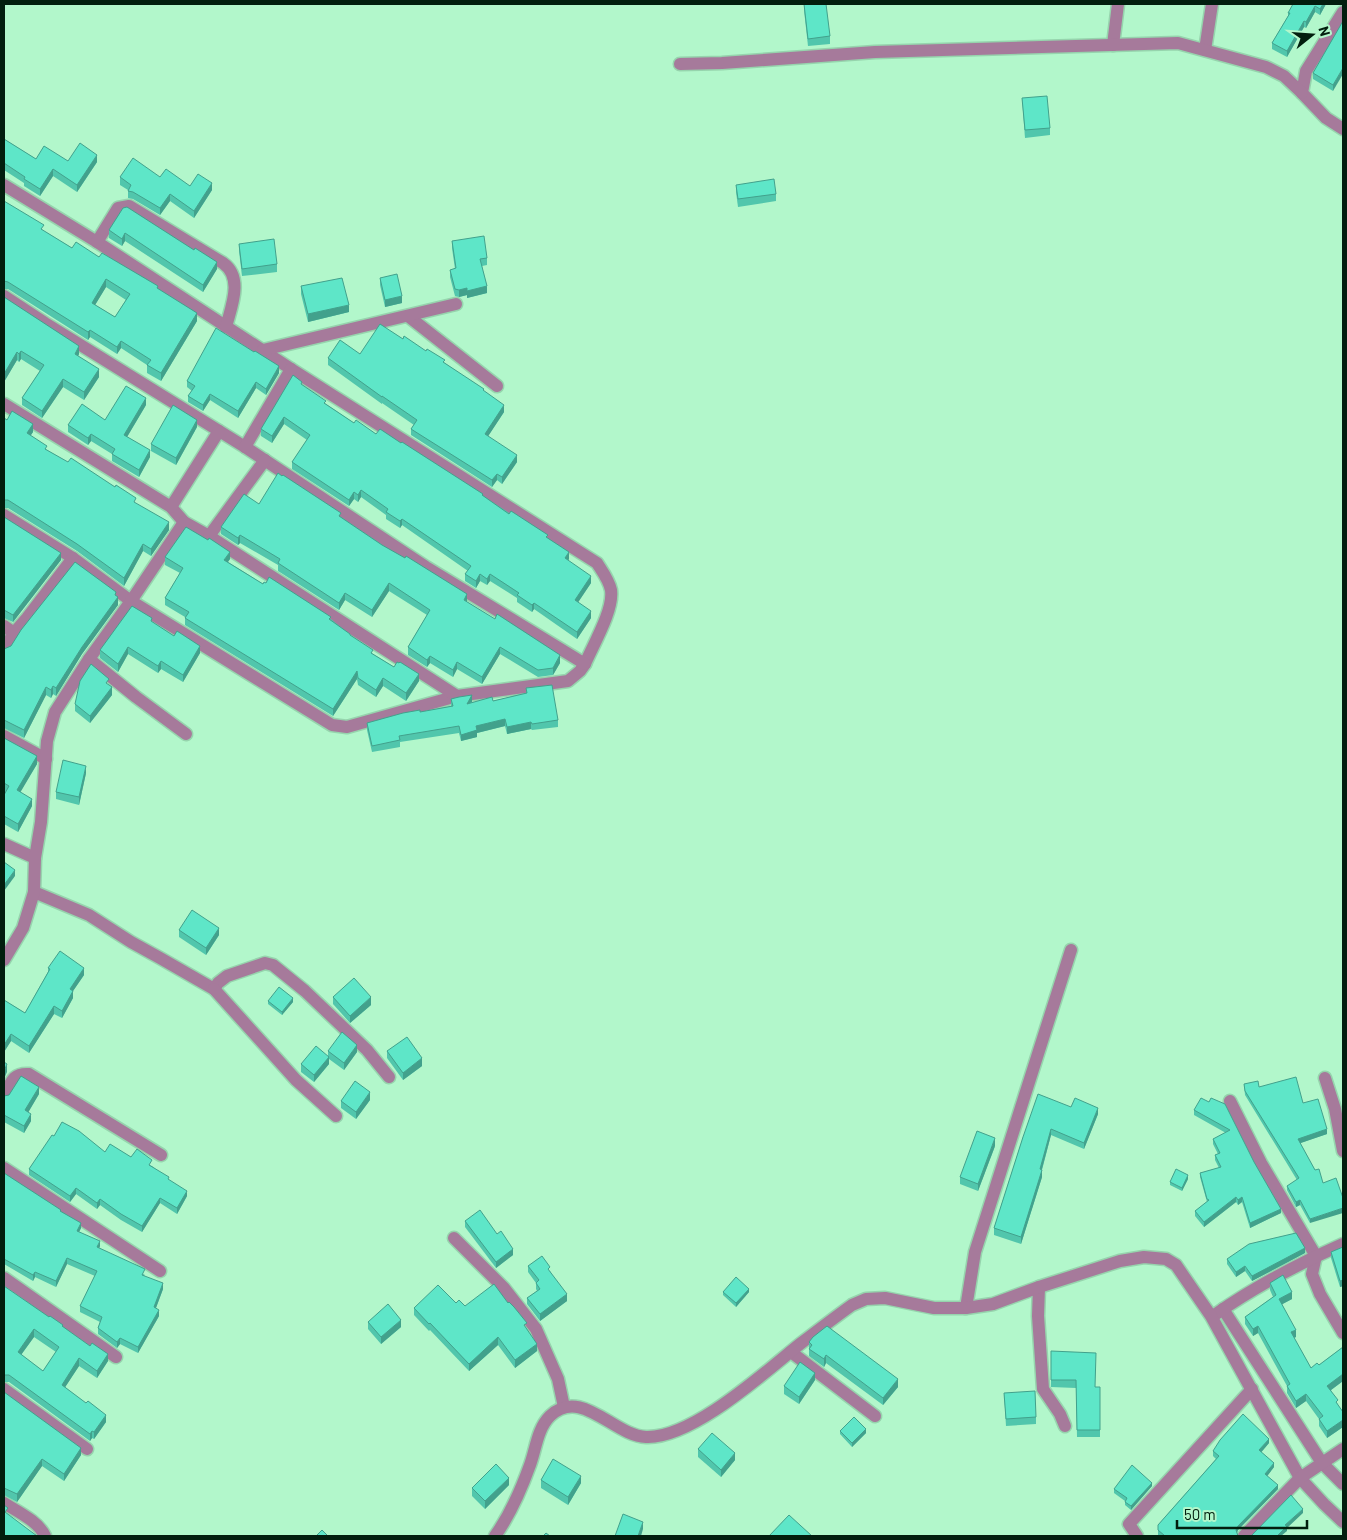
<svg xmlns="http://www.w3.org/2000/svg" width="1347" height="1540" viewBox="0 0 1347 1540" font-family="Barlow,sans-serif">
	<style>
		.lines { fill: none; stroke-linecap: round; stroke-linejoin: round }
		.street-casing { stroke: #96d4ad; stroke-width: 15 }
		.street { stroke: #a67a9b; stroke-width: 12 }
		.wall { fill: #51c6ac; fill-rule: evenodd }
		.shaded-wall { fill: #42a18c }
		.building { fill: #5ee6c8; stroke: #42a18c; fill-rule: evenodd }
	</style>
	<rect width="100%" height="100%" fill="#b2f7cb"/>
	<g class="lines">
		<defs>
			<g id="street">
				<path d="M1343 12 1306 71 1302 93 1326 118 1343 129"/>
				<path d="M1113 45 1118 4"/>
				<path d="M1205 50 1212 4"/>
				<path d="M680 64 722 63 875 52 1178 43 1266 67 1284 76 1302 93"/>
				<path d="M4 185 97 242 291 369 597 563C602 571 609 580 611 590 614 610 593 645 585 664L580 671 568 681 457 696 347 727 332 725 131 601 73 558 4 515"/>
				<path d="M97 242 118 208 129 206 223 263C244 278 231 307 226 327"/>
				<path d="M4 296 45 323 245 447 426 567 585 664"/>
				<path d="M408 316 497 386"/>
				<path d="M263 350 456 304"/>
				<path d="M4 404 171 507 184 522 209 536 457 696"/>
				<path d="M245 447 291 369"/>
				<path d="M171 507 219 431"/>
				<path d="M209 536 265 460"/>
				<path d="M4 626 14 633 27 618 73 558"/>
				<path d="M4 649 14 633"/>
				<path d="M89 659 136 697 186 734"/>
				<path d="M4 736 46 759"/>
				<path d="M4 844 35 858"/>
				<path d="M34 892 89 915 131 942 160 958 214 989 218 983 227 976 265 963 273 965 305 991 367 1050 389 1077"/>
				<path d="M4 960 23 928 34 892 35 858 41 822 47 741 55 712 89 659 131 601 184 522"/>
				<path d="M214 989 296 1080 336 1116"/>
				<path d="M1325 1078 1335 1109 1343 1151"/>
				<path d="M4 1096C11 1083 12 1073 29 1074L161 1155"/>
				<path d="M1230 1101 1261 1163 1316 1256 1312 1274 1320 1294 1343 1333"/>
				<path d="M4 1168 160 1271"/>
				<path d="M454 1238 504 1288 536 1329 558 1379 564 1407"/>
				<path d="M4 1278 116 1357"/>
				<path d="M1039 1287 1038 1316 1043 1389 1060 1414 1065 1426"/>
				<path d="M966 1308 975 1252 1071 950"/>
				<path d="M1223 1309 1322 1463 1343 1484"/>
				<path d="M1216 1314C1256 1286 1298 1264 1343 1244"/>
				<path d="M791 1352 875 1416"/>
				<path d="M4 1389 87 1449"/>
				<path d="M4 1503C18 1512 38 1521 45 1536"/>
				<path d="M495 1536C510 1515 521 1490 530 1465 536 1449 537 1429 550 1416 581 1386 614 1436 646 1437 692 1439 765 1372 800 1344 817 1331 834 1318 852 1305L866 1299 885 1298 934 1308H966L993 1304 1039 1287 1120 1261 1144 1257 1166 1259 1176 1265 1211 1316 1300 1478 1324 1504 1343 1522"/>
				<path d="M1137 1536 1129 1524 1252 1389"/>
				<path d="M1244 1536 1300 1478 1343 1449"/>
			</g>
		</defs>
		<!-- street casing -->
		<use href="#street" class="street-casing"/>
		<!-- street -->
		<use href="#street" class="street"/>
	</g>
	<!-- wall -->
	<g class="wall">
		<path d="M804 4 830 36V44L808 46 804 10Z"/>
		<path d="M1326 4 1320 15 1315 12 1306 28 1304 27 1287 57 1272 49V43L1288 16V13Z"/>
		<path d="M1343 21 1333 91 1313 79V73Z"/>
		<path d="M1022 98 1050 128V135L1025 138Z"/>
		<path d="M4 139 36 159 68 161 97 162 77 192 53 176 40 196 24 186V183L4 170Z"/>
		<path d="M120 177H160L190 186 212 190 194 218 170 201 160 215 133 199 128 198V190L120 185Z"/>
		<path d="M736 185 776 194V201L738 207 736 192Z"/>
		<path d="M4 201 44 231 72 248 99 257 158 289 197 321 161 381 147 373V365L121 348 117 354 90 337 88 340 8 289H4ZM106 287 126 300 115 317 95 305Z"/>
		<path d="M123 208 217 269 203 292 125 241 122 246 109 238V230Z"/>
		<path d="M452 241 487 258V265L482 266 487 293 467 298V295L459 297 455 296 450 277V270L455 269 452 248Z"/>
		<path d="M239 244 277 264V272L242 276 239 251Z"/>
		<path d="M380 278 402 303 385 307 380 285Z"/>
		<path d="M301 286 349 312 308 322 301 294Z"/>
		<path d="M4 297 79 354 78 356 99 377 84 400 63 387 42 418 22 405V398L40 371 21 359 19 362 17 360 4 382Z"/>
		<path d="M403 339 445 363 484 391 504 412 488 436 517 462 502 484 497 480 492 487 411 435V429L414 425 382 403V404L328 365V358L360 354Z"/>
		<path d="M279 373 266 395 256 388 238 418 210 400 203 411 188 402V396L192 391 187 387V381Z"/>
		<path d="M302 385 326 404 354 423 376 434 401 443 548 538 569 559 568 560 591 583 578 602 591 618 577 639 534 609 532 612 517 602V598L490 581 487 585 480 581 476 588 465 581V574L468 571 402 525 400 528 386 519V515L361 497 358 502 354 499 349 506 292 469V462L307 440 284 424 272 443 261 436V429Z"/>
		<path d="M146 405 127 437 150 457 139 477 112 461V454L91 441 88 445 68 432V425L105 420Z"/>
		<path d="M4 418 33 432 30 436 47 450 136 504 169 530 151 556 143 551 124 586 77 551 8 508H4Z"/>
		<path d="M197 427 176 465 151 451V444Z"/>
		<path d="M259 504 341 517 467 602 560 663 553 675 538 677 500 654 482 684 457 669 453 677 430 663 427 667 408 655V647L427 615 389 591 372 617 345 600 339 610 278 571V565L240 543 238 545 221 534V527Z"/>
		<path d="M4 517 61 560 13 622 4 618Z"/>
		<path d="M165 557 230 559 228 562 263 584 331 619 373 654 394 667 419 681 406 701 383 686 376 697 358 685 357 679 333 716 185 625V617L165 605V598L180 573 165 565Z"/>
		<path d="M116 595 118 605 82 654 56 696 53 694 51 698 46 695 24 738 4 728V649Z"/>
		<path d="M152 622 200 653 183 682 161 669 158 673 128 654 118 672 100 658V650Z"/>
		<path d="M109 686 112 695 90 723 75 711V704Z"/>
		<path d="M526 688 558 720V727L532 730 531 729 507 734 505 726 477 733V737L461 741 459 733 400 742V747L372 752 367 730V723L451 706V699L472 702 493 701 526 693Z"/>
		<path d="M4 738 37 764 20 792 32 806 18 832 4 824V795L5 792 4 791Z"/>
		<path d="M86 773 79 805 56 799V792Z"/>
		<path d="M179 930 219 935 206 955 179 937Z"/>
		<path d="M48 968 84 975 73 991V998L62 1018 54 1014 29 1053 11 1041 4 1052V1000L25 1013 48 972Z"/>
		<path d="M333 997 371 1005 350 1023 333 1004Z"/>
		<path d="M268 1001 293 1002 282 1015 268 1004Z"/>
		<path d="M328 1051 357 1052 344 1070 329 1059V1064L314 1082 301 1072V1064L328 1056Z"/>
		<path d="M387 1051 422 1066 403 1080 387 1058Z"/>
		<path d="M1244 1084 1259 1087 1303 1103 1327 1134 1300 1143 1315 1170 1310 1223 1300 1205 1296 1207 1287 1190V1186L1297 1180 1245 1095Z"/>
		<path d="M39 1094 28 1112 31 1121 24 1133 4 1122V1096Z"/>
		<path d="M370 1100 356 1119 341 1108V1101Z"/>
		<path d="M1209 1102 1254 1162 1281 1213 1250 1228 1242 1202 1238 1205 1236 1202 1204 1227 1195 1216V1211L1207 1202 1200 1177V1173L1219 1168 1215 1160V1155L1218 1154 1213 1144V1139L1226 1133 1194 1115V1110Z"/>
		<path d="M1098 1114 1084 1149 1051 1135 1042 1170V1177L1021 1244 994 1235V1228L1023 1137Z"/>
		<path d="M54 1136 105 1152 131 1157 152 1166 169 1180 187 1196 177 1214 160 1203 142 1232 121 1220 100 1205 97 1209 76 1194 70 1202 29 1175V1169Z"/>
		<path d="M995 1146 978 1191 960 1184V1177Z"/>
		<path d="M4 1173 61 1212 81 1228 79 1232 100 1246 99 1248 145 1275 144 1276 163 1289 156 1308 159 1316 138 1353 120 1344 117 1348 98 1334V1328L100 1322 80 1312V1306L95 1276 67 1264 56 1287 35 1277 33 1281 4 1264Z"/>
		<path d="M1188 1179 1182 1191 1170 1185V1182Z"/>
		<path d="M465 1221 497 1234 513 1255 496 1268 465 1227Z"/>
		<path d="M1343 1247V1286L1340 1287 1331 1258V1252Z"/>
		<path d="M1305 1253 1252 1281 1245 1271 1236 1277 1227 1264V1259Z"/>
		<path d="M528 1266 550 1271 567 1301 540 1321 527 1304V1298L537 1291 536 1289V1283L528 1272Z"/>
		<path d="M1270 1283 1292 1299 1282 1304 1296 1337 1294 1338 1311 1368 1319 1365 1343 1347V1381L1331 1390 1338 1405 1343 1412V1427L1327 1438 1319 1426V1419L1306 1401 1296 1408 1287 1393V1386L1258 1333 1253 1336 1245 1324V1317L1273 1297 1270 1290Z"/>
		<path d="M4 1286 63 1327 108 1361 97 1378 79 1366 65 1387 106 1422 94 1439 92 1438 90 1441 9 1382H4ZM34 1337 56 1352 43 1371 21 1355Z"/>
		<path d="M723 1292H749L736 1307 723 1295Z"/>
		<path d="M456 1303 527 1329 537 1351 515 1368 498 1345 469 1371 430 1330 429 1331 414 1315V1308Z"/>
		<path d="M368 1322 401 1327 381 1344 368 1329Z"/>
		<path d="M809 1342 898 1387 883 1405 826 1363 824 1367 809 1356Z"/>
		<path d="M1051 1351 1095 1387H1100V1437H1077L1076 1388 1051 1387Z"/>
		<path d="M815 1380 799 1404 784 1394V1386Z"/>
		<path d="M4 1392 81 1455 64 1481 42 1466 17 1502 4 1495Z"/>
		<path d="M1004 1393 1036 1417V1424L1006 1426Z"/>
		<path d="M840 1431 866 1433 852 1447 840 1434Z"/>
		<path d="M1269 1443 1261 1452 1274 1467 1267 1476 1278 1489 1238 1530 1237 1533 1238 1536H1160L1158 1535V1525L1216 1459 1213 1456V1451Z"/>
		<path d="M698 1449 735 1460 721 1477 698 1457Z"/>
		<path d="M541 1480 581 1483 568 1505 541 1488Z"/>
		<path d="M509 1485 485 1509 472 1496V1488Z"/>
		<path d="M1152 1486 1131 1510 1125 1505V1501L1114 1493V1489Z"/>
	</g>
	<!-- shaded-wall -->
	<g class="shaded-wall">
		<path d="M1323 4H1326L1320 15V9Z"/>
		<path d="M1315 6V12L1306 28V22Z"/>
		<path d="M1304 21V27L1287 57V51Z"/>
		<path d="M1343 68V74L1333 91V85Z"/>
		<path d="M97 155V162L77 192V185Z"/>
		<path d="M53 169V176L40 196V189Z"/>
		<path d="M212 183V190L194 218V211Z"/>
		<path d="M170 194V201L160 215V208Z"/>
		<path d="M125 233V241L122 246V239Z"/>
		<path d="M217 262V269L203 292V285Z"/>
		<path d="M106 279V287L92 310V303Z"/>
		<path d="M487 286V293L467 298V291Z"/>
		<path d="M467 288V295L459 297V290Z"/>
		<path d="M402 296V303L385 307V300Z"/>
		<path d="M349 305V312L308 322V314Z"/>
		<path d="M197 313V321L161 381V373Z"/>
		<path d="M90 330V337L88 340V332Z"/>
		<path d="M121 341V348L117 354V347Z"/>
		<path d="M79 346V354L75 362V354Z"/>
		<path d="M21 351V359L19 362V354Z"/>
		<path d="M17 352V360L4 382V374Z"/>
		<path d="M279 366V373L266 395V389Z"/>
		<path d="M99 369V377L84 400V392Z"/>
		<path d="M63 379V387L42 418V411Z"/>
		<path d="M256 382V388L238 418V411Z"/>
		<path d="M210 394V400L203 411V405Z"/>
		<path d="M146 398V405L124 442V435Z"/>
		<path d="M504 405V412L485 441V434Z"/>
		<path d="M284 417V424L272 443V436Z"/>
		<path d="M197 420V427L176 465V458Z"/>
		<path d="M33 424V432L27 441V433Z"/>
		<path d="M91 434V441L88 445V438Z"/>
		<path d="M150 450V457L139 477V470Z"/>
		<path d="M517 455V462L502 484V477Z"/>
		<path d="M497 474V480L492 487V480Z"/>
		<path d="M361 490V497L358 502V495Z"/>
		<path d="M354 492V499L349 506V500Z"/>
		<path d="M402 519V525L400 528V521Z"/>
		<path d="M169 522V530L151 556V549Z"/>
		<path d="M240 535V543L238 545V538Z"/>
		<path d="M143 544V551L124 586V578Z"/>
		<path d="M230 552V559L224 567V560Z"/>
		<path d="M569 552V559L565 565V558Z"/>
		<path d="M61 553V560L13 622V615Z"/>
		<path d="M480 574V581L476 588V581Z"/>
		<path d="M490 574V581L487 585V579Z"/>
		<path d="M591 576V583L575 607V600Z"/>
		<path d="M389 583V591L372 617V610Z"/>
		<path d="M345 593V600L339 610V603Z"/>
		<path d="M467 594V602L464 600Z"/>
		<path d="M118 597V605L82 654 56 696V688L82 647Z"/>
		<path d="M534 603V609L532 612V605Z"/>
		<path d="M591 611V618L577 639V632Z"/>
		<path d="M200 646V653L183 682V675Z"/>
		<path d="M128 647V654L118 672V664Z"/>
		<path d="M500 647V654L482 684V677Z"/>
		<path d="M560 655V663L553 675V668Z"/>
		<path d="M430 656V663L427 667V660Z"/>
		<path d="M161 661V669L158 673V666Z"/>
		<path d="M457 662V669L453 677V670Z"/>
		<path d="M357 671V679L333 716V709Z"/>
		<path d="M419 674V681L406 701V693Z"/>
		<path d="M383 678V686L376 697V690Z"/>
		<path d="M53 686V694L51 698V690Z"/>
		<path d="M46 687V695L24 738V730Z"/>
		<path d="M112 687V695L90 723V716Z"/>
		<path d="M472 695V702L467 704Z"/>
		<path d="M505 719V726L477 733V737L461 741V735L476 726Z"/>
		<path d="M531 722V729L507 734V727Z"/>
		<path d="M37 756V764L17 798V790Z"/>
		<path d="M86 766V773L79 805V797Z"/>
		<path d="M32 799V806L18 832V824Z"/>
		<path d="M15 870V876L4 891V885Z"/>
		<path d="M219 928V935L206 955V948Z"/>
		<path d="M84 968V975L73 991V998L62 1018V1011L70 989Z"/>
		<path d="M371 997V1005L350 1023V1016Z"/>
		<path d="M293 998V1002L282 1015V1012Z"/>
		<path d="M54 1006V1014L29 1053V1046Z"/>
		<path d="M11 1034V1041L4 1052V1045Z"/>
		<path d="M357 1045V1052L344 1070V1063Z"/>
		<path d="M329 1057V1064L314 1082V1075Z"/>
		<path d="M422 1058V1066L403 1080V1073Z"/>
		<path d="M7 1064V1072L4 1079V1071Z"/>
		<path d="M39 1087V1094L25 1118V1110Z"/>
		<path d="M370 1092V1100L356 1119V1112Z"/>
		<path d="M1098 1108V1114L1084 1149V1143Z"/>
		<path d="M31 1114V1121L24 1133V1126Z"/>
		<path d="M1051 1129V1135L1040 1176V1169Z"/>
		<path d="M1327 1129V1134L1298 1144V1139Z"/>
		<path d="M995 1138V1146L978 1191V1184Z"/>
		<path d="M1042 1170V1177L1021 1244V1237Z"/>
		<path d="M1188 1175V1179L1182 1191V1188Z"/>
		<path d="M76 1188V1194L70 1202V1196Z"/>
		<path d="M187 1191V1196L177 1214V1208Z"/>
		<path d="M1236 1197V1202L1204 1227V1222Z"/>
		<path d="M1242 1197V1202L1238 1205V1200Z"/>
		<path d="M160 1198V1203L142 1232V1226Z"/>
		<path d="M100 1199V1205L97 1209V1203Z"/>
		<path d="M1300 1200V1205L1296 1207V1202Z"/>
		<path d="M1343 1208V1213L1310 1223V1219Z"/>
		<path d="M1281 1209V1213L1250 1228V1223Z"/>
		<path d="M81 1223V1228L77 1236V1231Z"/>
		<path d="M100 1241V1246L97 1253V1247Z"/>
		<path d="M1305 1248V1253L1252 1281V1276Z"/>
		<path d="M513 1249V1255L496 1268V1262Z"/>
		<path d="M67 1258V1264L56 1287V1281Z"/>
		<path d="M1245 1266V1271L1236 1277V1272Z"/>
		<path d="M35 1272V1277L33 1281V1275Z"/>
		<path d="M1343 1280V1286L1340 1287V1281Z"/>
		<path d="M163 1283V1289L154 1313V1307Z"/>
		<path d="M749 1289V1292L736 1307V1303Z"/>
		<path d="M1292 1292V1299L1279 1306V1299Z"/>
		<path d="M567 1294V1301L540 1321V1314Z"/>
		<path d="M159 1310V1316L138 1353V1347Z"/>
		<path d="M401 1320V1327L381 1344V1337Z"/>
		<path d="M1258 1326V1333L1253 1336V1329Z"/>
		<path d="M34 1329V1337L18 1359V1352Z"/>
		<path d="M1296 1330V1337L1291 1339V1332Z"/>
		<path d="M498 1337V1345L469 1371V1364Z"/>
		<path d="M120 1338V1344L117 1348V1342Z"/>
		<path d="M537 1344V1351L515 1368V1360Z"/>
		<path d="M108 1354V1361L97 1378V1371Z"/>
		<path d="M826 1355V1363L824 1367V1359Z"/>
		<path d="M79 1358V1366L62 1392V1385Z"/>
		<path d="M815 1373V1380L799 1404V1397Z"/>
		<path d="M1343 1374V1381L1327 1393V1386Z"/>
		<path d="M898 1379V1387L883 1405V1398Z"/>
		<path d="M1306 1394V1401L1296 1408V1401Z"/>
		<path d="M106 1415V1422L94 1439V1432Z"/>
		<path d="M1343 1420V1427L1327 1438V1431Z"/>
		<path d="M866 1429V1433L852 1447V1443Z"/>
		<path d="M92 1431V1438L90 1441V1434Z"/>
		<path d="M1269 1439V1443L1259 1455V1450Z"/>
		<path d="M81 1448V1455L64 1481V1474Z"/>
		<path d="M735 1453V1460L721 1477V1470Z"/>
		<path d="M42 1459V1466L17 1502V1494Z"/>
		<path d="M1274 1463V1467L1265 1479V1474Z"/>
		<path d="M581 1476V1483L568 1505V1497Z"/>
		<path d="M509 1478V1485L485 1509V1501Z"/>
		<path d="M1152 1483V1486L1131 1510V1506Z"/>
		<path d="M1278 1485V1489L1238 1530 1236 1535V1530L1238 1526Z"/>
		<path d="M1303 1509V1513L1287 1528V1531L1281 1536H1277L1285 1525Z"/>
		<path d="M643 1522V1529L641 1536H638Z"/>
	</g>
	<!-- building -->
	<g class="building">
		<path d="M804 4H826L830 36 808 39Z"/>
		<path d="M1293 4H1323L1320 9 1315 6 1306 22 1304 21 1287 51 1272 43 1290 13H1288Z"/>
		<path d="M1343 21V68L1333 85 1313 73Z"/>
		<path d="M1047 96 1050 128 1025 130 1022 98Z"/>
		<path d="M4 139 36 159 44 146 68 161 80 143 97 155 77 185 53 169 40 189 24 179 25 177 4 163Z"/>
		<path d="M133 158 160 177 166 169 190 186 198 174 212 183 194 211 170 194 160 208 133 192 128 191 131 185 120 177Z"/>
		<path d="M774 179 776 194 738 199 736 185Z"/>
		<path d="M4 201 44 225 41 229 72 248 76 242 99 257 102 253 158 286 157 288 197 313 161 373 147 365 151 360 121 341 117 347 90 330 88 332 8 282 4 281ZM106 279 130 294 115 317 92 303Z"/>
		<path d="M127 207 194 250 195 248 217 262 203 285 125 233 122 239 109 230 123 208Z"/>
		<path d="M484 236 487 258 480 259 487 286 467 291V288L459 290 455 289 450 270 456 268 452 241Z"/>
		<path d="M274 239 277 264 242 269 239 244Z"/>
		<path d="M397 274 402 296 385 300 380 278Z"/>
		<path d="M342 278 349 305 308 314 301 286Z"/>
		<path d="M4 297 79 346 75 354 99 369 84 392 63 379 42 411 22 398 44 365 21 351 19 354 17 352 4 374Z"/>
		<path d="M380 324 403 339 404 336 426 351 427 349 445 360 443 362 484 389 483 390 504 405 485 434 517 455 502 477 497 474 492 480 411 429 417 420 382 396V397L328 358 340 340 360 354Z"/>
		<path d="M216 328 254 352 255 351 279 366 266 389 256 382 238 411 210 394 203 405 188 396 195 386 187 381Z"/>
		<path d="M293 375 302 382 301 384 326 401 324 403 354 423 356 420 376 434 380 429 401 443 402 442 483 494 482 495 509 514 511 511 548 535 546 537 569 552 565 558 591 576 575 600 591 611 577 632 534 603 532 605 517 595 519 593 490 574 487 579 480 574 476 581 465 574 471 566 402 519 400 521 386 512 388 509 361 490 358 495 354 492 349 500 292 462 310 435 284 417 272 436 261 429Z"/>
		<path d="M126 386 146 398 124 435 150 450 139 470 112 454 115 449 91 434 88 438 68 425 82 404 105 420Z"/>
		<path d="M173 405 197 420 176 458 151 444Z"/>
		<path d="M12 411 33 424 27 433 47 446 45 449 68 462 71 458 115 487 116 485 136 498 134 502 169 522 151 549 143 544 124 578 77 544 8 500H4V418L7 420Z"/>
		<path d="M278 473 282 476 283 475 341 513 339 516 382 545 405 558 406 556 467 594 464 600 495 619 497 614 560 655 553 668 538 670 500 647 482 677 457 662 453 670 430 656 427 660 408 647 430 610 389 583 372 610 345 593 339 603 278 563 280 559 240 535 238 538 221 527 244 494 259 504Z"/>
		<path d="M4 517 61 553 13 615 4 610Z"/>
		<path d="M186 527 208 540 209 538 230 552 224 560 263 584 264 582 266 583 269 577 331 617 329 619 350 634V635L373 650 371 653 394 667 397 662 399 663 400 662 419 674 406 693 383 678 376 690 358 678 357 671 333 709 185 618 189 612 165 598 183 568 165 557Z"/>
		<path d="M75 562 116 592 115 595 118 597 82 647 56 688 53 686 51 690 46 687 24 730 4 720V649L11 646 21 630Z"/>
		<path d="M132 606 152 618 151 621 174 636 177 631 200 646 183 675 161 661 158 666 128 647 118 664 100 650Z"/>
		<path d="M91 664 109 679 106 683 112 687 90 716 75 704 80 681Z"/>
		<path d="M552 685 558 720 532 724 531 722 507 727 505 719 476 726 477 730 461 735 459 726 399 736 400 740 372 746 367 723 403 713 420 710V712L453 706 451 699 459 697 472 695 467 704 492 697 493 701 527 693 526 688Z"/>
		<path d="M4 738 37 756 17 790 32 799 18 824 4 816V795L9 786 4 783Z"/>
		<path d="M63 760 86 766 79 797 56 792Z"/>
		<path d="M4 862 15 870 4 885Z"/>
		<path d="M192 910 219 928 206 948 179 930Z"/>
		<path d="M60 951 84 968 70 989 73 991 62 1011 54 1006 29 1046 11 1034 4 1045V1000L25 1013 50 969 48 968Z"/>
		<path d="M354 978 371 997 350 1016 333 997Z"/>
		<path d="M279 987 293 998 282 1012 268 1001Z"/>
		<path d="M342 1032 357 1045 344 1063 328 1051Z"/>
		<path d="M407 1037 422 1058 403 1073 387 1051Z"/>
		<path d="M316 1046 329 1057 314 1075 301 1064Z"/>
		<path d="M4 1062 7 1064 4 1071Z"/>
		<path d="M21 1076 39 1087 25 1110 31 1114 24 1126 4 1115V1096L9 1095Z"/>
		<path d="M1296 1077 1303 1103 1318 1099 1327 1129 1298 1139 1315 1170 1319 1169 1323 1183 1336 1178 1343 1198V1208L1310 1219 1300 1200 1296 1202 1287 1186 1299 1178 1245 1091 1244 1084 1258 1081 1259 1087Z"/>
		<path d="M355 1081 370 1092 356 1112 341 1101Z"/>
		<path d="M1038 1094 1071 1107 1075 1098 1098 1108 1084 1143 1051 1129 1040 1169 1042 1170 1021 1237 994 1228 1023 1137Z"/>
		<path d="M1201 1098 1209 1102 1211 1098 1225 1104 1254 1162 1281 1209 1250 1223 1242 1197 1238 1200 1236 1197 1204 1222 1195 1211 1209 1200 1207 1199 1200 1173 1221 1167 1215 1155 1220 1153 1213 1139 1230 1130 1194 1110Z"/>
		<path d="M62 1122 79 1131 105 1152 110 1144 131 1157 137 1149 152 1160 149 1165 169 1177 168 1179 187 1191 177 1208 160 1198 142 1226 121 1214 100 1199 97 1203 76 1188 70 1196 29 1169 52 1135 54 1136Z"/>
		<path d="M977 1131 995 1138 978 1184 960 1177Z"/>
		<path d="M1176 1169 1188 1175 1182 1188 1170 1182Z"/>
		<path d="M4 1173 61 1210 60 1211 81 1223 77 1231 100 1241 97 1247 145 1269 142 1275 163 1283 154 1307 159 1310 138 1347 120 1338 117 1342 98 1328 102 1317 80 1306 97 1271 67 1258 56 1281 35 1272 33 1275 4 1259Z"/>
		<path d="M480 1210 497 1234 501 1231 513 1249 496 1262 465 1221Z"/>
		<path d="M1296 1233 1305 1248 1252 1276 1245 1266 1236 1272 1227 1259 1249 1244Z"/>
		<path d="M1343 1247V1280L1340 1281 1331 1252Z"/>
		<path d="M542 1256 550 1267 548 1269 567 1294 540 1314 527 1298 540 1289 536 1283 539 1280 528 1266Z"/>
		<path d="M1283 1275 1292 1292 1279 1299 1296 1330 1291 1332 1311 1368 1317 1363 1319 1365 1343 1347V1374L1327 1386 1338 1400 1336 1402 1343 1412V1420L1327 1431 1319 1419 1323 1416 1306 1394 1296 1401 1287 1386 1290 1384 1258 1326 1253 1329 1245 1317 1276 1295 1270 1283Z"/>
		<path d="M736 1277 749 1289 736 1303 723 1292Z"/>
		<path d="M494 1284 508 1303 509 1302 514 1307 527 1323 524 1325 537 1344 515 1360 498 1337 469 1364 430 1323 429 1324 414 1308 438 1285 456 1303 459 1300 465 1306Z"/>
		<path d="M4 1286 49 1317 50 1316 63 1325 62 1326 90 1346 92 1343 108 1354 97 1371 79 1358 62 1385 86 1403 88 1401 106 1415 94 1432 92 1431 90 1434 9 1375H4ZM34 1329 59 1347 43 1371 18 1352Z"/>
		<path d="M388 1304 401 1320 381 1337 368 1322Z"/>
		<path d="M827 1326 898 1379 883 1398 826 1355 824 1359 809 1349 812 1345 809 1342 813 1337Z"/>
		<path d="M1051 1351 1096 1353 1095 1387H1100V1430H1077L1076 1380H1051Z"/>
		<path d="M800 1362 815 1373 799 1397 784 1386Z"/>
		<path d="M1035 1391 1036 1417 1006 1419 1004 1393Z"/>
		<path d="M4 1392 81 1448 64 1474 42 1459 17 1494 4 1488Z"/>
		<path d="M1243 1414 1269 1439 1259 1450 1274 1463 1265 1474 1278 1485 1238 1526 1236 1530 1238 1536H1165L1158 1530V1525L1219 1456 1213 1451 1220 1440Z"/>
		<path d="M854 1417 866 1429 852 1443 840 1431Z"/>
		<path d="M712 1433 735 1453 721 1470 698 1449Z"/>
		<path d="M553 1459 581 1476 568 1497 541 1480Z"/>
		<path d="M496 1464 509 1478 485 1501 472 1488Z"/>
		<path d="M1132 1465 1152 1483 1131 1506 1125 1502 1127 1498 1114 1489Z"/>
		<path d="M1291 1495 1303 1509 1285 1525 1287 1526 1277 1536H1251Z"/>
		<path d="M4 1505 8 1508 5 1512 37 1536H4Z"/>
		<path d="M623 1514 643 1522 638 1536H615Z"/>
		<path d="M789 1515 812 1536H769Z"/>
		<path d="M322 1530 328 1536H316Z"/>
		<path d="M546 1533 550 1536H543Z"/>
	</g>
	<!-- border -->
	<rect width="1347" height="1540" fill="none" stroke="#021e0e" stroke-width="10"/>
	<!-- north arrow -->
	<g transform="translate(1312 35) rotate(73)" stroke="#b2f7cb" stroke-width="4" paint-order="stroke">
	<path d="M0-4L9 19L0 12L-9 19Z" fill="#021e0e"/>
	<text y="-8" font-size="14" font-weight="bold" text-anchor="middle" fill="#021e0e">N</text>
	</g>
	<!-- scale -->
	<path d="M1177 1520v8h130v-8" fill="none" stroke="#021e0e" stroke-width="2.5"/>
	<text x="1184" y="1520" font-size="15" fill="#021e0e" stroke="#b2f7cb" stroke-width="4" paint-order="stroke">50 m</text>
</svg>
